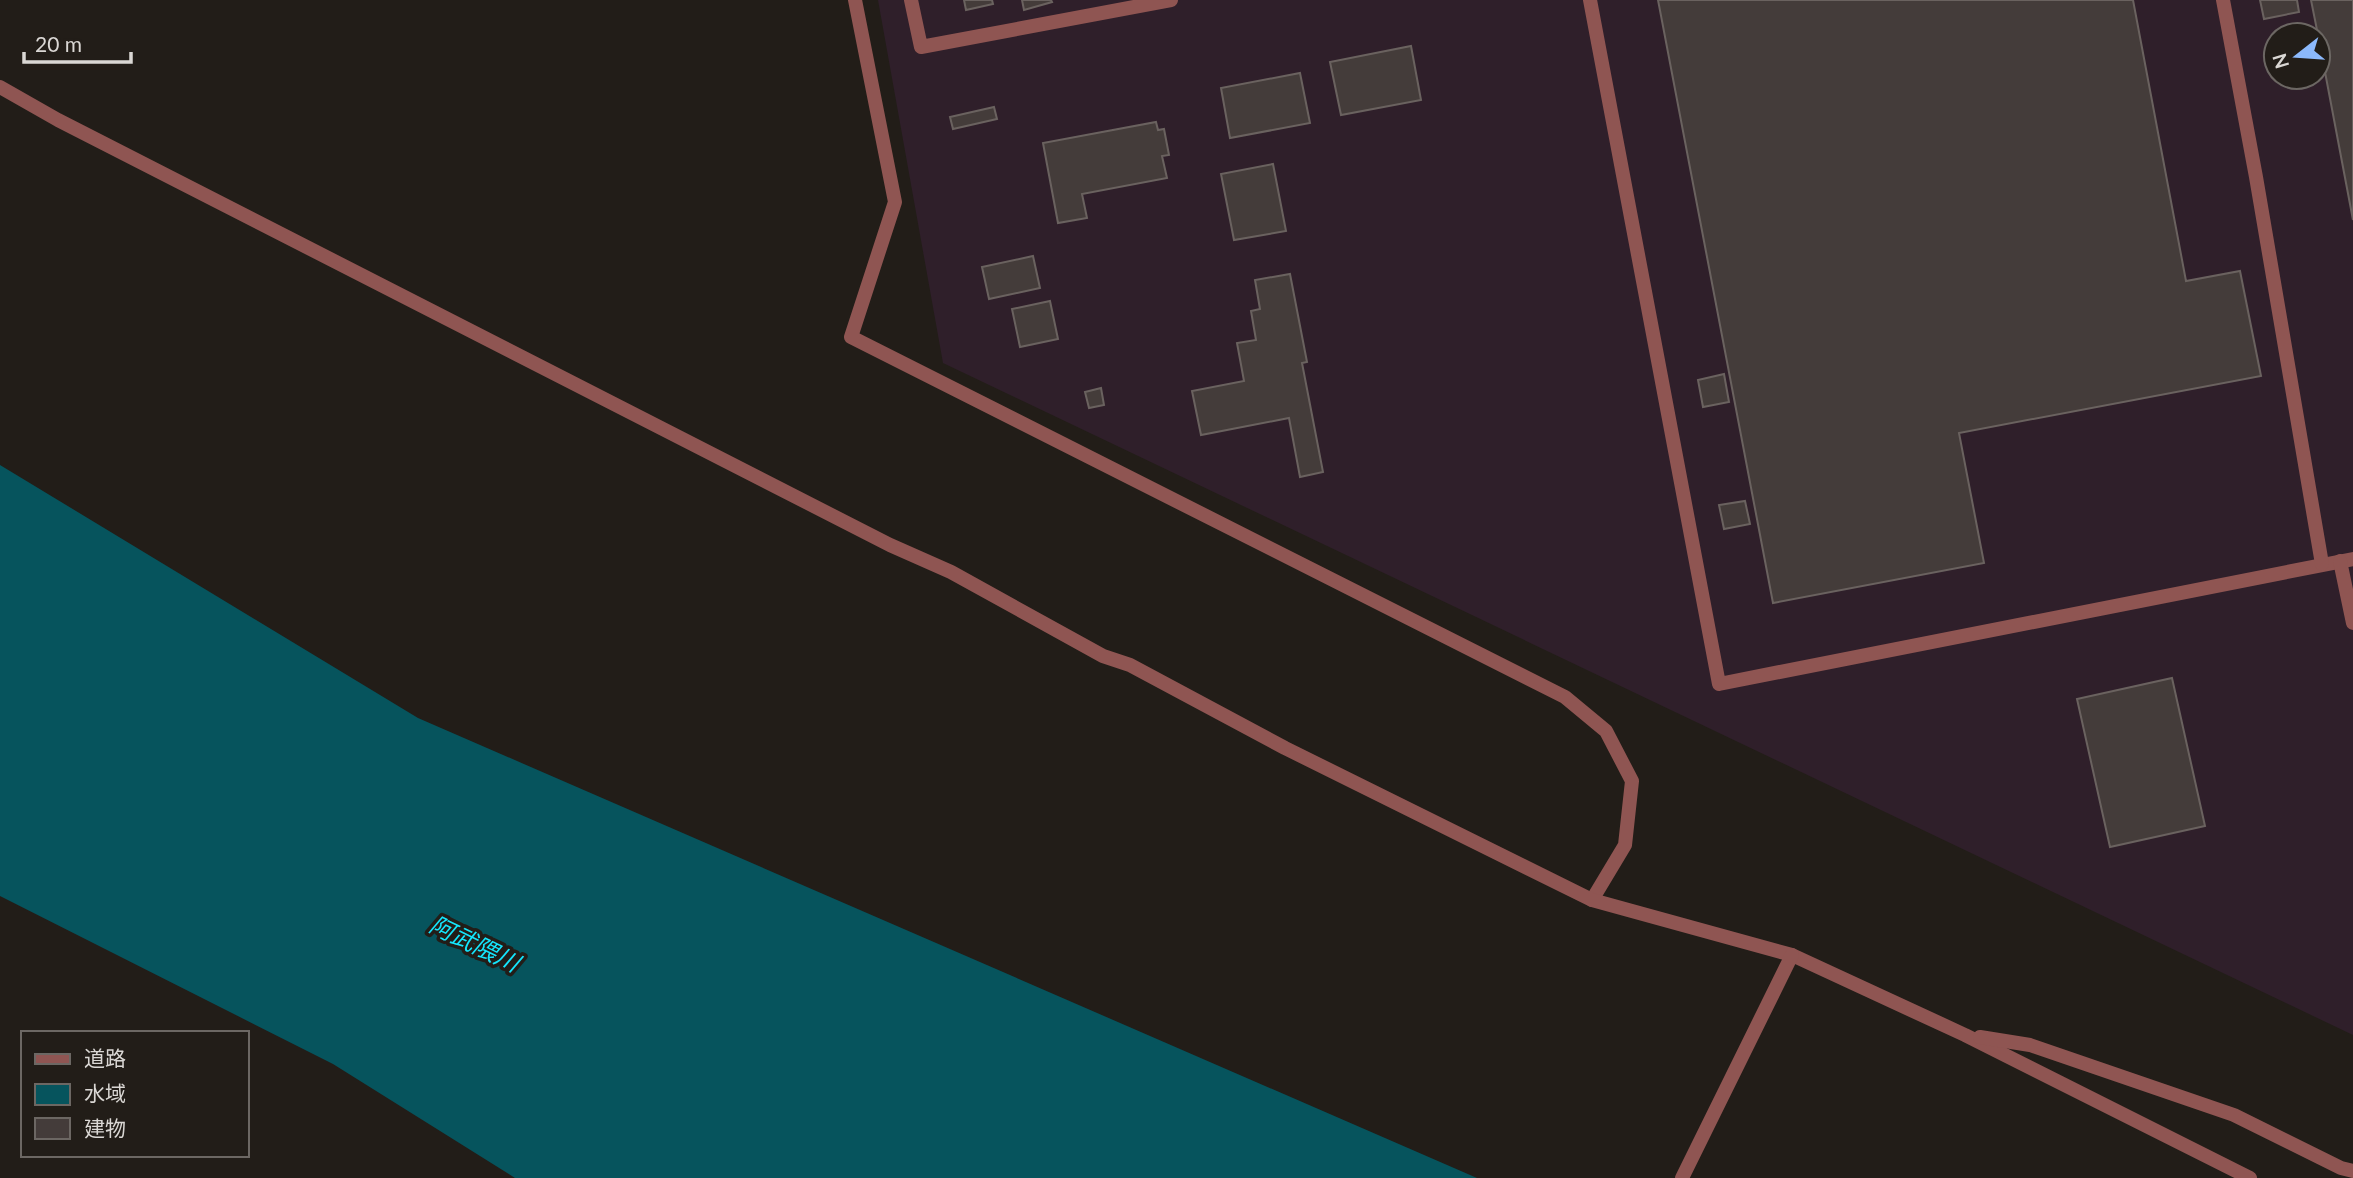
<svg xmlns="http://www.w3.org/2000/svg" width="2353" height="1178" viewBox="0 0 2353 1178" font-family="Lato,'Noto Sans JP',sans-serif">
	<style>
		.industrial { fill: #2f1f2a; fill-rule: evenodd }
		.water { fill: #06545d }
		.building { fill: #443c3a; stroke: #6a625f; stroke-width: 2 }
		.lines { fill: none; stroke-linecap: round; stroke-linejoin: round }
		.service { stroke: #8f5552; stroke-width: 14 }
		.minor { stroke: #8f5552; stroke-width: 14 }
		.labels { text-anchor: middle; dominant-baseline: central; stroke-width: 7; stroke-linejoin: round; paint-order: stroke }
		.water-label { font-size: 24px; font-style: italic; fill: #14e5fc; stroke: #221d18 }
	</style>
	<rect width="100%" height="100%" fill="#221d18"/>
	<!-- industrial -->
	<path class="industrial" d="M878 0H2353V1035L943 363ZM2276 35H2318V77H2276Z"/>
	<!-- water -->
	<path class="water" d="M0 465 418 718 1477 1178H515L333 1064 0 896Z"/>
	<!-- building -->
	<g class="building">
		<path d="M964 0H992L993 4 966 10Z"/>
		<path d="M1022 0H1051L1052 2 1024 10Z"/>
		<path d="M1658 0H2133L2186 281 2240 271 2261 376 1959 433 1984 563 1773 603Z"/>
		<path d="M2260 0H2297L2299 12 2264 19Z"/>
		<path d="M2311 0H2353V220L2318 35Z"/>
		<path d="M1411 46 1421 100 1341 115 1330 62Z"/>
		<path d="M1300 73 1310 123 1230 138 1221 88Z"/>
		<path d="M994 107 997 119 953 129 950 117Z"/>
		<path d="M1156 122 1158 130 1164 129 1169 155 1162 156 1167 178 1082 194 1087 218 1058 223 1043 143Z"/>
		<path d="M1273 164 1286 231 1234 240 1221 174Z"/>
		<path d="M1033 256 1040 288 989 299 982 267Z"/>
		<path d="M1290 274 1307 362 1302 363 1323 472 1300 477 1289 418 1201 435 1192 391 1244 381 1237 343 1256 340 1251 311 1260 309 1255 280Z"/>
		<path d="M1050 301 1058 339 1020 347 1012 309Z"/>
		<path d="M1724 374 1729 402 1703 407 1698 380Z"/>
		<path d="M1101 388 1104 405 1089 408 1085 392Z"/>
		<path d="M1745 501 1750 524 1724 529 1719 505Z"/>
		<path d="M2172 678 2205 826 2110 847 2077 699Z"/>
	</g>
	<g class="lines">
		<!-- service -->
		<g class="service">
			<path d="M911 0 921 47 1171 0"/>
			<path d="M1590 0 1719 684 2353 559"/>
			<path d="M2223 0 2256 177 2322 564"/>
			<path d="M2340 561 2353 623"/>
		</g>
		<!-- minor -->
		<g class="minor">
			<path d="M855 0 895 202 851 337 1565 697 1606 731 1632 781 1625 845 1592 900"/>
			<path d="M0 87 58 120 890 545 951 572 1103 656 1130 665 1285 748 1592 900 1792 955 1965 1035 2250 1178"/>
			<path d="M1980 1037 2030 1045 2234 1115 2341 1168 2353 1171"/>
			<path d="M1682 1178 1792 955"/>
		</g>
	</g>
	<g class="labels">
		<!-- water labels -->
		<g class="water-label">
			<text transform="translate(475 943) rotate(26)">阿武隈川</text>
		</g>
	</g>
	<!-- legend -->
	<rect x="21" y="1031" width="228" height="126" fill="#221d18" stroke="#6c6763" stroke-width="2"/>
	<rect x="35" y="1054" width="35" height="10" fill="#8f5552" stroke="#6c6763" stroke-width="2"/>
	<text x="84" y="1066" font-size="21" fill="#dad7d4">道路</text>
	<rect x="35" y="1084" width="35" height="21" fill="#06545d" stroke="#6c6763" stroke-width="2"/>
	<text x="84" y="1101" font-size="21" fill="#dad7d4">水域</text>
	<rect x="35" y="1118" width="35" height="21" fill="#443c3a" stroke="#6c6763" stroke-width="2"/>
	<text x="84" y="1136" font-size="21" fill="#dad7d4">建物</text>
	<!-- north arrow -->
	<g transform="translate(2297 56) rotate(253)"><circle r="33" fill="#221d18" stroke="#6c6763" stroke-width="2"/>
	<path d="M0-5L12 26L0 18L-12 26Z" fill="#8cb9fc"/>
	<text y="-10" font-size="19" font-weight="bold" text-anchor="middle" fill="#dad7d4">N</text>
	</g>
	<!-- scale -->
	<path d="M24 52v10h107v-10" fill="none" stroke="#dad7d4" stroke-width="3.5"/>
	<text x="35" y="52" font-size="21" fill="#dad7d4" stroke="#221d18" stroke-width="5" paint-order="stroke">20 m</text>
</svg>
